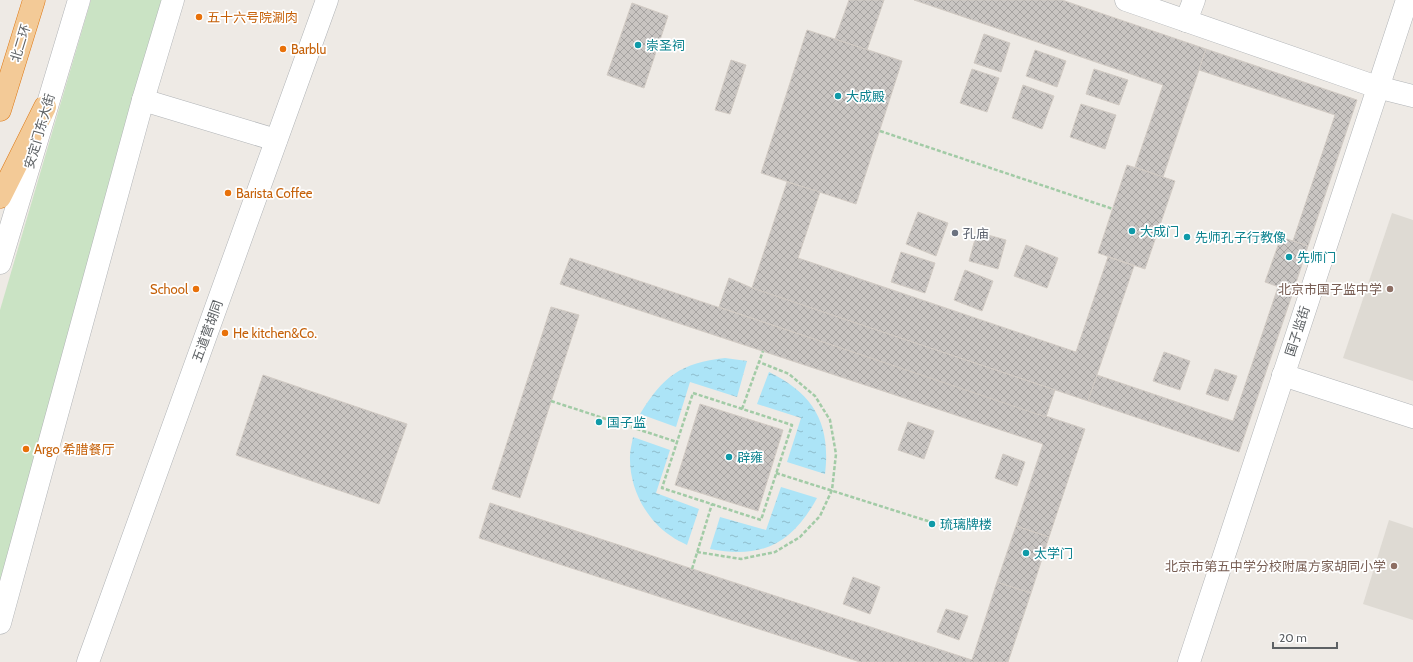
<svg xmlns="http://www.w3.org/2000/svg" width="1413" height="662" viewBox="0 0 1413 662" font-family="Cabin,'Noto Sans SC',sans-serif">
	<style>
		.education { fill: #dedad3 }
		.green { fill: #cae3c4 }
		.water { fill: url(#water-ripples) }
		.building { fill: url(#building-cross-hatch); stroke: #d2cbc4 }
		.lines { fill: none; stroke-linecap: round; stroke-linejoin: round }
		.minor-casing { stroke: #b0b3b6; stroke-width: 23 }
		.highway-casing { stroke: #de7915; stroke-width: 23 }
		.path { stroke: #a2cba6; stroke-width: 2.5; stroke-dasharray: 4 2; stroke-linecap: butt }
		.minor { stroke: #fff; stroke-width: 22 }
		.highway { stroke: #f3ca97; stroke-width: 22 }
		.food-dot { fill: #e8710a; stroke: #fff; stroke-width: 1.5 }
		.culture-dot { fill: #0f9aa8; stroke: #fff; stroke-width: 1.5 }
		.worship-dot { fill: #6b7280; stroke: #fff; stroke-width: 1.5 }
		.education-dot { fill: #8d6e63; stroke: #fff; stroke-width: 1.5 }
		.labels { text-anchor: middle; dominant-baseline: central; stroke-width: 3.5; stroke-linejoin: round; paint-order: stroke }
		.food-label { font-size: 13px; fill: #c56008; stroke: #fff; text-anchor: start }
		.street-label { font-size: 13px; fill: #5d6164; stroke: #fff }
		.culture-label { font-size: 13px; fill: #0d838f; stroke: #fff; text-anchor: start }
		.worship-label { font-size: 13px; fill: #5b616d; stroke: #fff; text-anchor: start }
		.education-label { font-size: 13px; fill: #785e54; stroke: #fff; text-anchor: end }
	</style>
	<defs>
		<pattern id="water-ripples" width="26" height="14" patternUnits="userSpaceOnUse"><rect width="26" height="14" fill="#ace4f7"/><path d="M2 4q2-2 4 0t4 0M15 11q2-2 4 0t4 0" fill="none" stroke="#8fbccc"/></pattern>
		<pattern id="building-cross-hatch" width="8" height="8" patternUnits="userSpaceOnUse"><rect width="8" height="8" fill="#c9c5c2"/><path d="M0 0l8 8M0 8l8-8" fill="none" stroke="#a6a3a1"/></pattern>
	</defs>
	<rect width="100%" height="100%" fill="#eeeae5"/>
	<!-- education -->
	<g class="education">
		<path d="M1392 213 1413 220V381L1343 358Z"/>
		<path d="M1389 520 1413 528V620L1363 604Z"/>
	</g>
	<!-- green -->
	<path class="green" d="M91 0H163L0 583V310Z"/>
	<!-- water -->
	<g class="water">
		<path d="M725 358 747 361 737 397 690 382 676 427 640 414C663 376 681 363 725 358Z"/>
		<path d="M769 372C814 394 831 424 825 474L787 462 801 418 757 404Z"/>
		<path d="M633 437 670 450 656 493 699 509 687 545C682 542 676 540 671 536 645 519 629 487 630 456 630 450 632 443 633 437Z"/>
		<path d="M781 487 817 498C792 544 762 559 710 549L720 517 766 530Z"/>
	</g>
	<!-- building -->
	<g class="building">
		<path d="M849 0H884L867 50 835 39Z"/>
		<path d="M914 0H1062L1206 49 1163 177 1135 167 1163 85Z"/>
		<path d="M632 3 668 16 644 88 607 75Z"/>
		<path d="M807 30 902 61 856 204 761 173Z"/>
		<path d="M984 34 1010 43 1001 72 974 63Z"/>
		<path d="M1206 49 1357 100 1308 246 1293 241 1335 115 1199 70Z"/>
		<path d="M1035 50 1066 61 1057 87 1026 76Z"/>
		<path d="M731 60 746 65 730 114 715 110Z"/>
		<path d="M972 69 999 78 987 112 960 103Z"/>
		<path d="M1094 69 1128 80 1119 105 1086 94Z"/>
		<path d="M1023 85 1054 96 1042 129 1012 118Z"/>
		<path d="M1081 104 1116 115 1105 149 1070 137Z"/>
		<path d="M1127 165 1175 181 1145 269 1098 253Z"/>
		<path d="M787 182 820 192 798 258 1076 352 1108 257 1134 266 1088 401 752 288Z"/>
		<path d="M918 212 948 223 936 256 906 244Z"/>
		<path d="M977 232 1006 240 998 269 969 261Z"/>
		<path d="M1281 237 1308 246 1293 292 1265 282Z"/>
		<path d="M1026 245 1058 258 1047 288 1014 276Z"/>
		<path d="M901 252 935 263 925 293 891 282Z"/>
		<path d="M570 258 1085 429 1049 537 1016 526 1043 444 560 284Z"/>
		<path d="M965 270 993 281 982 311 954 300Z"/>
		<path d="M729 278 752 288 1055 390 1046 417 719 307Z"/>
		<path d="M1278 287 1293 292 1239 452 1088 401 1097 375 1233 421Z"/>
		<path d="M551 307 579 315 520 498 492 489Z"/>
		<path d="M1164 352 1190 361 1180 390 1153 381Z"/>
		<path d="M1215 369 1237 376 1228 401 1206 394Z"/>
		<path d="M263 375 407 424 379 504 236 455Z"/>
		<path d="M700 404 783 430 758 511 675 485Z"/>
		<path d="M908 422 934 431 924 459 898 450Z"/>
		<path d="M1003 454 1025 462 1017 486 995 478Z"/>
		<path d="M490 503 972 660 997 582 1031 593 1008 662H860L479 538Z"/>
		<path d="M1016 526 1049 537 1031 593 997 582Z"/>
		<path d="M853 577 880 587 870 614 843 604Z"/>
		<path d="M946 609 968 616 959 640 937 632Z"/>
	</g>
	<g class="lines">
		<defs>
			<g id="minor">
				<path d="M1126 0 1377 87 1413 96"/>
				<path d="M1186 21 1194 0"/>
				<path d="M143 100 276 140"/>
				<path d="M0 263 79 0"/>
				<path d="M1283 375 1413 417"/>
				<path d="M0 623 143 100 173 0"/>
				<path d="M88 662 327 0"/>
				<path d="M1189 662 1407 0"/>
			</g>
			<g id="highway">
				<path d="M0 110 34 0"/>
				<path d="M0 197 45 107"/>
			</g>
		</defs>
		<!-- minor casing -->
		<use href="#minor" class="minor-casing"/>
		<!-- highway casing -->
		<use href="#highway" class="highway-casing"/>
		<!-- path -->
		<g class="path">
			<path d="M880 131 1113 209"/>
			<path d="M693 393 792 425 761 520 662 488Z"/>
			<path d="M551 401 677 442"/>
			<path d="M742 409 763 351"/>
			<path d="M776 473 934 523"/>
			<path d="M697 552 741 559 775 552 800 537 820 516 832 490 836 454 830 420 815 396 789 374 759 362"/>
			<path d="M692 569 712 504"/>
		</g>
		<!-- minor -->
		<use href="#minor" class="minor"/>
		<!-- highway -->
		<use href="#highway" class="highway"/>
	</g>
	<!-- markers -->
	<g class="food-dot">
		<circle cx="199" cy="17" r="4"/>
		<circle cx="283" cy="49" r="4"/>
		<circle cx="228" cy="193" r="4"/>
		<circle cx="196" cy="289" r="4"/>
		<circle cx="225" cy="333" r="4"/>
		<circle cx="26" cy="449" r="4"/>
	</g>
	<g class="culture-dot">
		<circle cx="638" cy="45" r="4"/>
		<circle cx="838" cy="96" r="4"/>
		<circle cx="1132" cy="231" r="4"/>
		<circle cx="1187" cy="237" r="4"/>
		<circle cx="1289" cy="257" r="4"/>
		<circle cx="599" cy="422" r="4"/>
		<circle cx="729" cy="457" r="4"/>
		<circle cx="932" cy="524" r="4"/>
		<circle cx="1026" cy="553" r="4"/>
	</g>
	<circle class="worship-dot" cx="955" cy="233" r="4"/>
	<g class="education-dot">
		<circle cx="1390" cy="289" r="4"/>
		<circle cx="1394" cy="566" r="4"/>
	</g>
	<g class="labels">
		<!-- food labels -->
		<g class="food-label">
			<text x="207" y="17">五十六号院涮肉</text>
			<text x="291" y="49">Barblu</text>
			<text x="236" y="193">Barista Coffee</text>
			<text x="188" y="289" text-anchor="end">School</text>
			<text x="233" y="333">He kitchen&amp;Co.</text>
			<text x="34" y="449">Argo 希腊餐厅</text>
		</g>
		<!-- street labels -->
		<g class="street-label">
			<text transform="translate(20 43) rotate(-73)">北二环</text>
			<text transform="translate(39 131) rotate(-74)">安定门东大街</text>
			<text transform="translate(207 331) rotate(-70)">五道营胡同</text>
			<text transform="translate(1297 331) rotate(-72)">国子监街</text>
		</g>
		<!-- culture labels -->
		<g class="culture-label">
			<text x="646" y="45">崇圣祠</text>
			<text x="846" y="96">大成殿</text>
			<text x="1140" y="231">大成门</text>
			<text x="1195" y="237">先师孔子行教像</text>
			<text x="1297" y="257">先师门</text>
			<text x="607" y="422">国子监</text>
			<text x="737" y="457">辟雍</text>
			<text x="940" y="524">琉璃牌楼</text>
			<text x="1034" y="553">太学门</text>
		</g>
		<!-- worship labels -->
		<g class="worship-label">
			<text x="963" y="233">孔庙</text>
		</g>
		<!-- education labels -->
		<g class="education-label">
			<text x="1382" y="289">北京市国子监中学</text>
			<text x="1386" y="566">北京市第五中学分校附属方家胡同小学</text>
		</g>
	</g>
	<!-- scale -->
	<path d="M1273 642v6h64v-6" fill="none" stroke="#5d6164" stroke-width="2"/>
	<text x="1279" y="642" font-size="12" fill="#5d6164" stroke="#ffffff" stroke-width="3" paint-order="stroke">20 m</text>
</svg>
